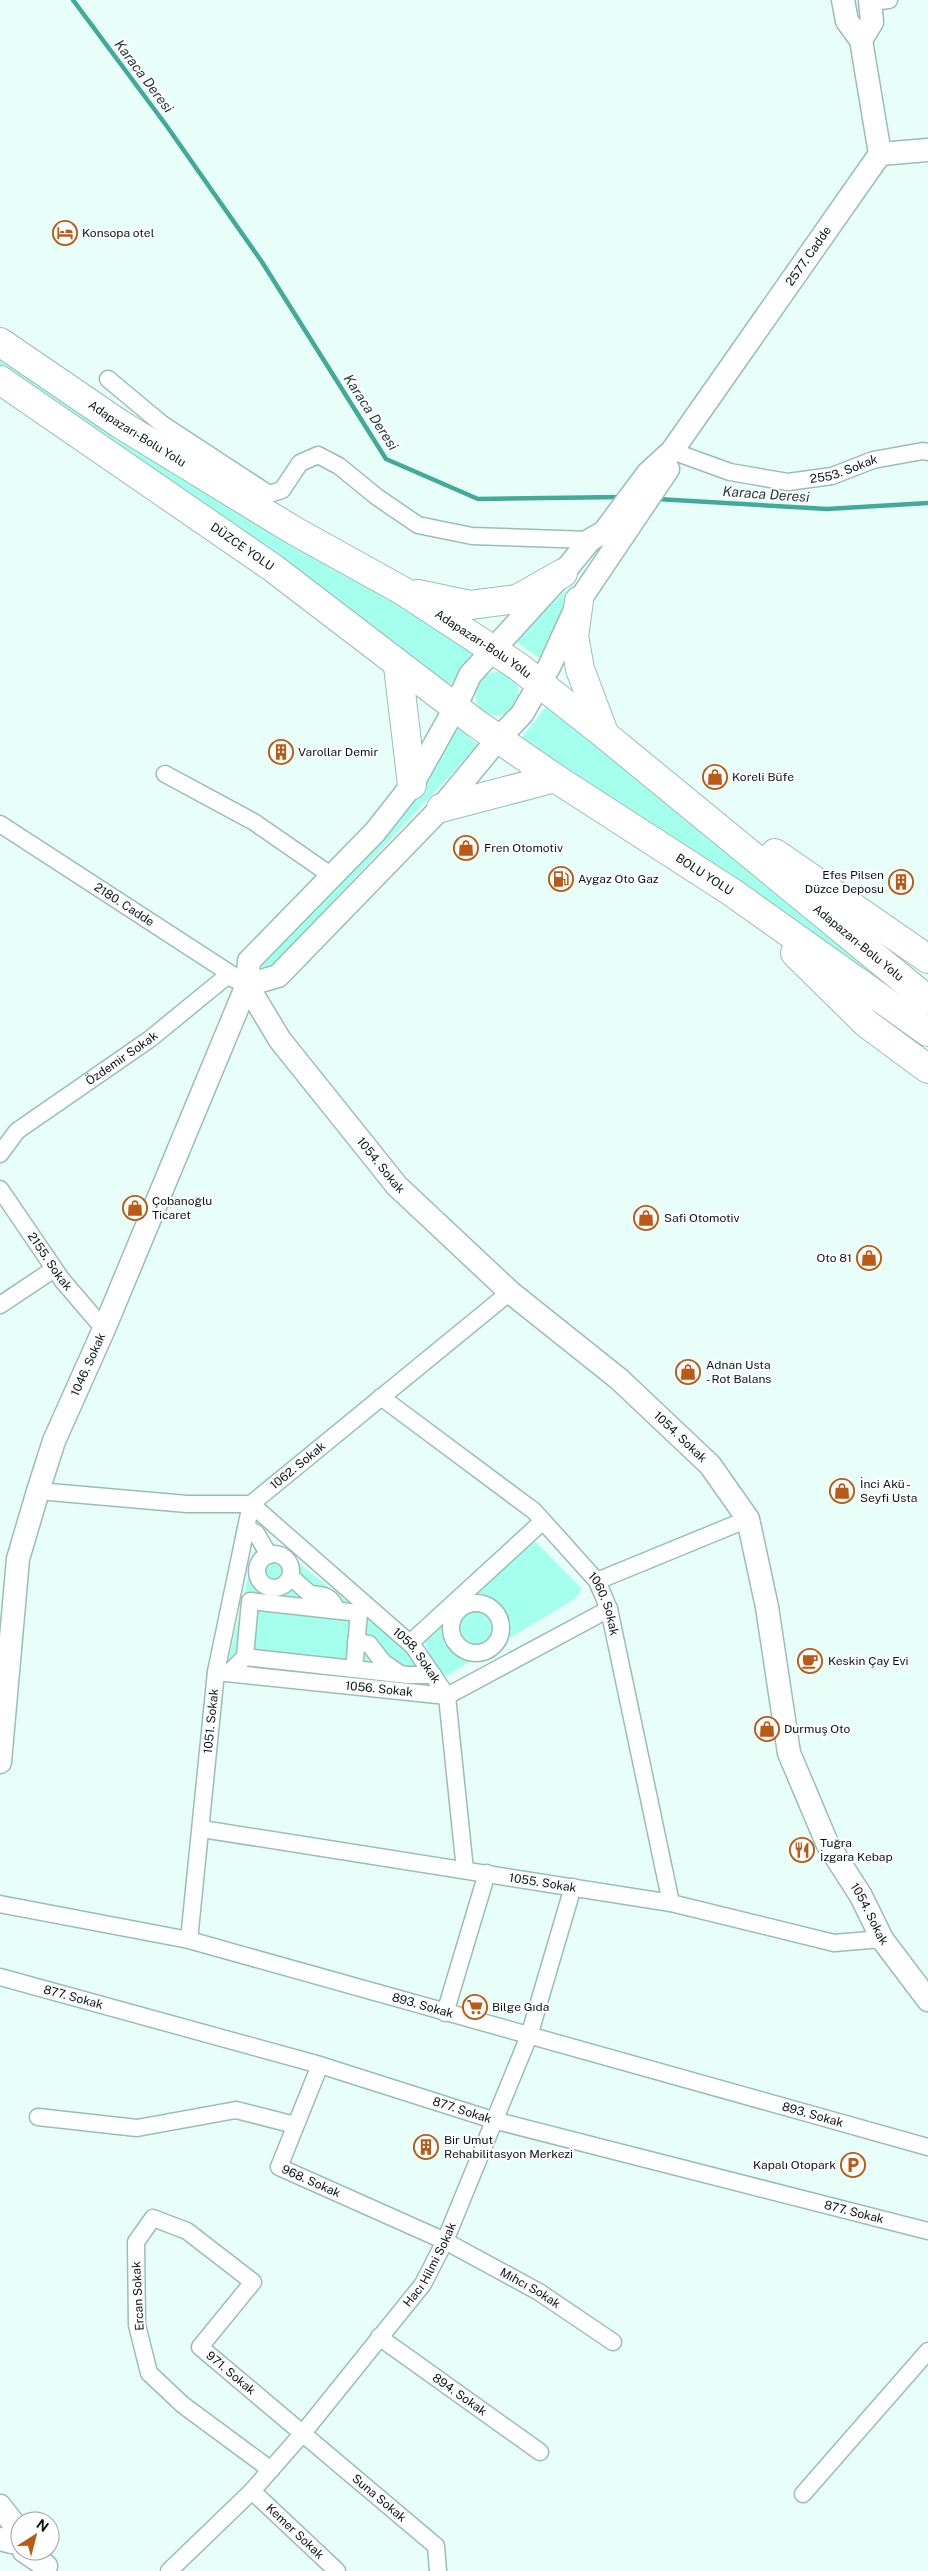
<svg xmlns="http://www.w3.org/2000/svg" width="928" height="2571" viewBox="0 0 928 2571" font-family="'Public Sans',sans-serif">
	<style>
		.green { fill: #a4ffed }
		.lines { fill: none; stroke-linecap: round; stroke-linejoin: round }
		.stream { stroke: #43aa99; stroke-width: 4.5 }
		.street-casing { stroke: #99beb5; stroke-width: 19 }
		.secondary-casing { stroke: #99beb5; stroke-width: 25 }
		.highway-casing { stroke: #99beb5; stroke-width: 30 }
		.street { stroke: #fff; stroke-width: 16 }
		.secondary { stroke: #fff; stroke-width: 22 }
		.highway { stroke: #fff; stroke-width: 28 }
		.labels { text-anchor: middle; dominant-baseline: central; stroke-width: 4; stroke-linejoin: round; paint-order: stroke }
		.poi-label { font-size: 12px; fill: #081613; stroke: #fff; text-anchor: start }
		.street-label { font-size: 12px; fill: #081613; stroke: #fff }
		.water-label { font-size: 14px; font-style: italic; fill: #233b36; stroke: #fff }
	</style>
	<rect width="100%" height="100%" fill="#e7fef9"/>
	<!-- green -->
	<g class="green">
		<path d="M0 354 476 647 447 690 0 367Z"/>
		<path d="M574 583 539 658 514 640Z"/>
		<circle cx="497" cy="694" r="22"/>
		<path d="M550 701 878 978 679 841 517 744Z"/>
		<path d="M456 727 478 745 268 971 261 964 379 842Z"/>
		<path d="M259 1532 387 1633 416 1663 414 1688 227 1666Z"/>
		<path d="M533 1539 582 1589 575 1599 446 1676 437 1671 422 1636Z"/>
	</g>
	<g class="lines">
		<!-- stream -->
		<g class="stream">
			<path d="M73 0 166 125 262 262 386 459 478 499 622 497"/>
			<path d="M657 499 827 509 928 503"/>
		</g>
		<defs>
			<g id="street">
				<path d="M871 2 889 0"/>
				<path d="M108 379 162 424 269 494 282 490 300 463 318 455 339 466 377 497 418 525 472 536 590 540"/>
				<path id="s1" d="M672 451 730 472 788 482 832 476 873 460 923 451 928 452"/>
				<path d="M165 774 254 822 332 876"/>
				<path id="s2" d="M0 824 237 978"/>
				<path id="s3" d="M0 1154 17 1131 150 1039 227 976 247 985"/>
				<path id="s4" d="M0 1189 62 1280 104 1329"/>
				<path d="M0 1305 54 1269"/>
				<path id="s5" d="M381 1397 534 1511 597 1581 609 1609 671 1903"/>
				<path id="s6" d="M38 1491 187 1504H251L510 1292"/>
				<path d="M246 1528 256 1533 269 1555"/>
				<circle cx="274" cy="1571" r="17"/>
				<path d="M291 1577 310 1594C325 1595 331 1596 337 1610"/>
				<path d="M597 1581 748 1519"/>
				<circle cx="476" cy="1628" r="25"/>
				<path d="M356 1642 369 1644 383 1662 399 1673"/>
				<path d="M410 1643 543 1521"/>
				<path d="M245 1657 250 1601 359 1613 366 1605"/>
				<path d="M354 1669 359 1613"/>
				<path id="s7" d="M216 1672 447 1696 609 1609"/>
				<path d="M229 1673 245 1657 408 1675H433"/>
				<path id="s8" d="M202 1829 671 1903 834 1943 882 1939"/>
				<path id="s9" d="M0 1904 189 1940 928 2147"/>
				<path id="s10" d="M189 1940 216 1672 251 1504 413 1646 447 1696 465 1870"/>
				<path id="s11" d="M0 1977 320 2065 493 2120 928 2231"/>
				<path d="M445 2013 487 1873"/>
				<path id="s12" d="M320 2065 279 2167 445 2241 539 2292 613 2342"/>
				<path d="M38 2117 137 2128 236 2110 295 2125"/>
				<path id="s13" d="M379 2337 540 2452"/>
				<path id="s14" d="M271 2470 183 2405 149 2373 137 2325 136 2242 153 2218 187 2231 253 2282 200 2347 436 2546 438 2571"/>
				<path id="s15" d="M252 2491 337 2571"/>
				<path d="M803 2494 928 2351"/>
				<path id="s16" d="M169 2571 252 2491 303 2433 423 2284 445 2241 529 2036 573 1887"/>
			</g>
			<g id="secondary">
				<path d="M861 40 872 22 870 0"/>
				<path d="M880 154 928 150"/>
				<path id="s17" d="M247 985 280 1040 397 1186 510 1292 619 1379 710 1465 748 1519 767 1607 789 1753 827 1843 861 1896 882 1939 928 2000"/>
				<path d="M247 985 278 976 441 808 498 739 522 714 549 667 579 601 668 469"/>
				<path id="s18" d="M0 1762 18 1559 38 1491 54 1441 104 1329 247 985 249 961 375 832 412 785 455 708 470 675 563 573 590 540 604 532 648 473 672 451 880 154 861 40 847 21 843 0"/>
				<path d="M0 2506 20 2532"/>
				<path d="M0 2539 12 2542"/>
				<path d="M24 2551 46 2566"/>
			</g>
			<g id="highway">
				<path id="s19" d="M0 342 120 424 293 530 403 591 519 667 605 735 928 1000"/>
				<path id="s20" d="M0 380 273 568 477 724 555 778 733 893 928 1032"/>
				<path d="M418 594 470 605 517 599 563 573"/>
				<path d="M579 601 574 636 580 669 604 733"/>
				<path d="M398 666 412 785"/>
				<path d="M441 808 555 778"/>
				<path d="M775 853 928 959"/>
				<path d="M795 953 867 1024 928 1069"/>
			</g>
		</defs>
		<!-- street casing -->
		<use href="#street" class="street-casing"/>
		<!-- secondary casing -->
		<use href="#secondary" class="secondary-casing"/>
		<!-- highway casing -->
		<use href="#highway" class="highway-casing"/>
		<!-- street -->
		<use href="#street" class="street"/>
		<!-- secondary -->
		<use href="#secondary" class="secondary"/>
		<!-- highway -->
		<use href="#highway" class="highway"/>
	</g>
	<!-- icons -->
	<defs>
		<symbol id="hotel-ring" viewBox="-11 -11 22 22"><circle r="9.5" fill="#fff" stroke="#ba5a17" stroke-width="1.5"/><path d="M-6-4.5h1.5V1H6V5H4.5V3h-9V5H-6ZM-4 0a1.8 1.8 0 1 1 3.6 0ZM.5 0V-2.5h3Q6-2.5 6 0Z" fill="#ba5a17"/></symbol>
		<symbol id="building-ring" viewBox="-11 -11 22 22"><circle r="9.5" fill="#fff" stroke="#ba5a17" stroke-width="1.5"/><path d="M-4-6H4V6H1V3H-1V6H-4ZM-2.5-4.3h1.7v1.8h-1.7ZM.8-4.3h1.7v1.8H.8ZM-2.5-1h1.7V.8h-1.7ZM.8-1h1.7V.8H.8Z" fill="#ba5a17"/></symbol>
		<symbol id="shop-ring" viewBox="-11 -11 22 22"><circle r="9.5" fill="#fff" stroke="#ba5a17" stroke-width="1.5"/><path d="M-5-2.5h2.3a2.7 3.5 0 0 1 5.4 0H5L5.5 6h-11ZM-1.5-2.5h3a1.5 2.3 0 0 0-3 0Z" fill="#ba5a17"/></symbol>
		<symbol id="fuel-ring" viewBox="-11 -11 22 22"><circle r="9.5" fill="#fff" stroke="#ba5a17" stroke-width="1.5"/><path d="M-5.5-6h7V0h2V4h1.3V-2.5L3-4.5l.8-.8L6-3V5H2.5V1h-1V6h-7ZM-4.2-4.7v3.2H.2V-4.7Z" fill="#ba5a17"/></symbol>
		<symbol id="cafe-ring" viewBox="-11 -11 22 22"><circle r="9.5" fill="#fff" stroke="#ba5a17" stroke-width="1.5"/><path d="M-5.5-4.5H6V0H3Q3 3.5 0 3.5H-2.5Q-5.5 3.5-5.5 0ZM3-3.2v2h1.7v-2ZM-6 4.5H4V6H-6Z" fill="#ba5a17"/></symbol>
		<symbol id="restaurant-ring" viewBox="-11 -11 22 22"><circle r="9.5" fill="#fff" stroke="#ba5a17" stroke-width="1.5"/><path d="M-5-6h1v4h1v-4h1v4h1v-4h1v5L-1.5 .5V6h-2V.5L-5-1ZM5-6V6H3V1.5H1.5Q1.5-4 5-6Z" fill="#ba5a17"/></symbol>
		<symbol id="supermarket-ring" viewBox="-11 -11 22 22"><circle r="9.5" fill="#fff" stroke="#ba5a17" stroke-width="1.5"/><path d="M-6-5.5h2.5l.6 2H6L4.5 2H-2.5L-4.4-4H-6ZM-1.5 3.2a1.3 1.3 0 1 0 .1 0ZM3 3.2a1.3 1.3 0 1 0 .1 0Z" fill="#ba5a17"/></symbol>
		<symbol id="parking-ring" viewBox="-11 -11 22 22"><circle r="9.5" fill="#fff" stroke="#ba5a17" stroke-width="1.5"/><path d="M-3.5-5.5H1a3.5 3.5 0 0 1 0 7H-1V5.5H-3.5ZM-1-3.4V-.6H.8a1.4 1.4 0 0 0 0-2.8Z" fill="#ba5a17"/></symbol>
	</defs>
	<g fill-rule="evenodd">
		<use href="#hotel-ring" x="51" y="219" width="28" height="28"/>
		<use href="#building-ring" x="267" y="738" width="28" height="28"/>
		<use href="#shop-ring" x="701" y="763" width="28" height="28"/>
		<use href="#shop-ring" x="452" y="834" width="28" height="28"/>
		<use href="#fuel-ring" x="547" y="865" width="28" height="28"/>
		<use href="#building-ring" x="887" y="868" width="28" height="28"/>
		<use href="#shop-ring" x="121" y="1194" width="28" height="28"/>
		<use href="#shop-ring" x="632" y="1204" width="28" height="28"/>
		<use href="#shop-ring" x="855" y="1244" width="28" height="28"/>
		<use href="#shop-ring" x="674" y="1358" width="28" height="28"/>
		<use href="#shop-ring" x="828" y="1477" width="28" height="28"/>
		<use href="#cafe-ring" x="796" y="1647" width="28" height="28"/>
		<use href="#shop-ring" x="753" y="1715" width="28" height="28"/>
		<use href="#restaurant-ring" x="788" y="1836" width="28" height="28"/>
		<use href="#supermarket-ring" x="461" y="1993" width="28" height="28"/>
		<use href="#building-ring" x="412" y="2133" width="28" height="28"/>
		<use href="#parking-ring" x="839" y="2151" width="28" height="28"/>
	</g>
	<g class="labels">
		<!-- poi labels -->
		<g class="poi-label">
			<text x="82" y="233">Konsopa otel</text>
			<text x="298" y="752">Varollar Demir</text>
			<text x="732" y="777">Koreli Büfe</text>
			<text x="484" y="848">Fren Otomotiv</text>
			<text x="884" y="875" text-anchor="end">Efes Pilsen<tspan x="884" dy="14">Düzce Deposu</tspan></text>
			<text x="578" y="879">Aygaz Oto Gaz</text>
			<text x="152" y="1201">Çobanoğlu<tspan x="152" dy="14">Ticaret</tspan></text>
			<text x="664" y="1218">Safi Otomotiv</text>
			<text x="852" y="1258" text-anchor="end">Oto 81</text>
			<text x="706" y="1365">Adnan Usta<tspan x="706" dy="14">- Rot Balans</tspan></text>
			<text x="860" y="1484">İnci Akü -<tspan x="860" dy="14">Seyfi Usta</tspan></text>
			<text x="828" y="1661">Keskin Çay Evi</text>
			<text x="784" y="1729">Durmuş Oto</text>
			<text x="820" y="1843">Tuğra<tspan x="820" dy="14">İzgara Kebap</tspan></text>
			<text x="492" y="2007">Bilge Gıda</text>
			<text x="444" y="2140">Bir Umut<tspan x="444" dy="14">Rehabilitasyon Merkezi</tspan></text>
			<text x="836" y="2165" text-anchor="end">Kapalı Otopark</text>
		</g>
		<!-- street labels -->
		<g class="street-label">
			<text stroke="none"><textPath href="#s18" startOffset="1752">2577. Cadde</textPath></text>
			<text stroke="none"><textPath href="#s19" startOffset="165">Adapazarı-Bolu Yolu</textPath></text>
			<text stroke="none"><textPath href="#s1" startOffset="178">2553. Sokak</textPath></text>
			<text stroke="none"><textPath href="#s20" startOffset="294">DÜZCE YOLU</textPath></text>
			<text stroke="none"><textPath href="#s19" startOffset="570">Adapazarı-Bolu Yolu</textPath></text>
			<text stroke="none"><textPath href="#s20" startOffset="861">BOLU YOLU</textPath></text>
			<text stroke="none"><textPath href="#s2" startOffset="148">2180. Cadde</textPath></text>
			<text stroke="none"><textPath href="#s19" startOffset="1050">Adapazarı-Bolu Yolu</textPath></text>
			<text stroke="none"><textPath href="#s3" startOffset="156">Özdemir Sokak</textPath></text>
			<text stroke="none"><textPath href="#s17" startOffset="225">1054. Sokak</textPath></text>
			<text stroke="none"><textPath href="#s4" startOffset="88">2155. Sokak</textPath></text>
			<text stroke="none"><textPath href="#s18" startOffset="411">1046. Sokak</textPath></text>
			<text stroke="none"><textPath href="#s17" startOffset="630">1054. Sokak</textPath></text>
			<text stroke="none"><textPath href="#s6" startOffset="274">1062. Sokak</textPath></text>
			<text stroke="none"><textPath href="#s5" startOffset="309">1060. Sokak</textPath></text>
			<text stroke="none"><textPath href="#s10" startOffset="666">1058. Sokak</textPath></text>
			<text stroke="none"><textPath href="#s7" startOffset="164">1056. Sokak</textPath></text>
			<text stroke="none"><textPath href="#s10" startOffset="220">1051. Sokak</textPath></text>
			<text stroke="none"><textPath href="#s8" startOffset="345">1055. Sokak</textPath></text>
			<text stroke="none"><textPath href="#s17" startOffset="1155">1054. Sokak</textPath></text>
			<text stroke="none"><textPath href="#s11" startOffset="76">877. Sokak</textPath></text>
			<text stroke="none"><textPath href="#s9" startOffset="435">893. Sokak</textPath></text>
			<text stroke="none"><textPath href="#s11" startOffset="481">877. Sokak</textPath></text>
			<text stroke="none"><textPath href="#s9" startOffset="840">893. Sokak</textPath></text>
			<text stroke="none"><textPath href="#s12" startOffset="145">968. Sokak</textPath></text>
			<text stroke="none"><textPath href="#s11" startOffset="886">877. Sokak</textPath></text>
			<text stroke="none"><textPath href="#s16" startOffset="404">Hacı Hilmi Sokak</textPath></text>
			<text stroke="none"><textPath href="#s12" startOffset="389">Mıhcı Sokak</textPath></text>
			<text transform="translate(138 2296) rotate(-93)">Ercan Sokak</text>
			<text stroke="none"><textPath href="#s14" startOffset="562">971. Sokak</textPath></text>
			<text stroke="none"><textPath href="#s13" startOffset="99">894. Sokak</textPath></text>
			<text stroke="none"><textPath href="#s14" startOffset="756">Suna Sokak</textPath></text>
			<text stroke="none"><textPath href="#s15" startOffset="59">Kemer Sokak</textPath></text>
		</g>
		<!-- water labels -->
		<g class="water-label">
			<text transform="translate(144 76) rotate(53)">Karaca Deresi</text>
			<text transform="translate(371 412) rotate(57)">Karaca Deresi</text>
			<text transform="translate(766 494) rotate(4)">Karaca Deresi</text>
		</g>
	</g>
	<!-- north arrow -->
	<g transform="translate(35 2536) rotate(36)"><circle r="24" fill="#ffffff" stroke="#9ca2a1"/>
	<path d="M0-4L9 19L0 12L-9 19Z" fill="#ba5a17"/>
	<text y="-8" font-size="14" font-weight="bold" text-anchor="middle" fill="#081613">N</text>
	</g>
</svg>
